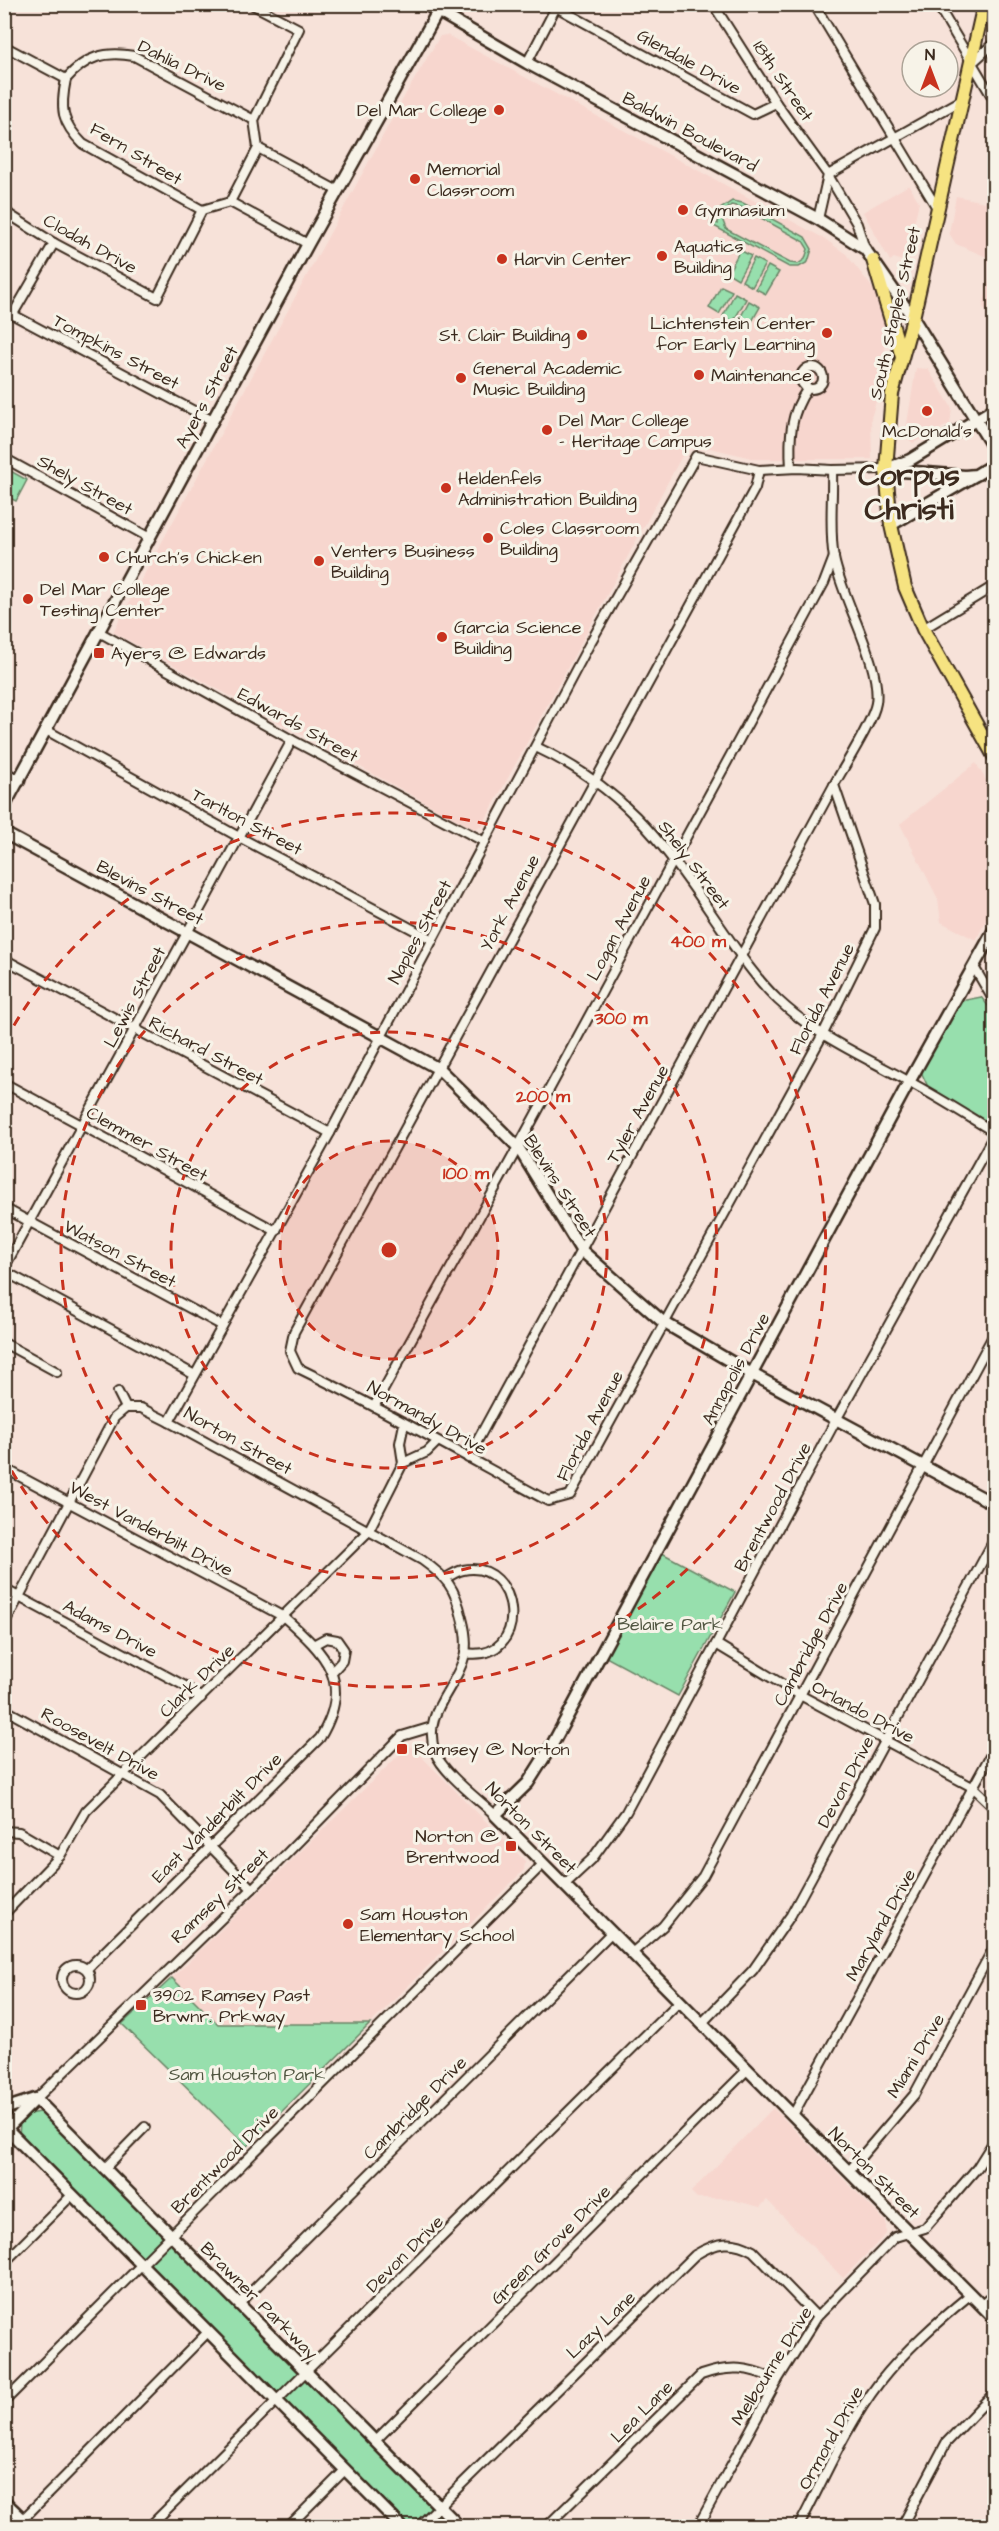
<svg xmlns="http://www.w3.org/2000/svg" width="999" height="2531" viewBox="0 0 999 2531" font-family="'Architects Daughter',sans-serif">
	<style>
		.built { fill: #f7d6ce }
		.green { fill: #97dfad; stroke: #698466; stroke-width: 1.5; fill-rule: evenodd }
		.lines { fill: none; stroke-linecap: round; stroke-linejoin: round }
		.street-casing { stroke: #3b2a1e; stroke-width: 12 }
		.secondary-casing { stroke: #3b2a1e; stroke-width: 15 }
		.primary-casing { stroke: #3b2a1e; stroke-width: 16 }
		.street { stroke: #f7f3e8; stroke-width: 8 }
		.secondary { stroke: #f7f3e8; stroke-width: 10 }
		.primary { stroke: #f6e381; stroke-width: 12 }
		.ring { fill: none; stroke: #c8321e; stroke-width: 3; stroke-dasharray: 10 8 }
		.poi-dot { fill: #c8321e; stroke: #f7f3e8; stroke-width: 2 }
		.labels { text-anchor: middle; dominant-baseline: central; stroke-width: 6; stroke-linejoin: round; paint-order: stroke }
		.street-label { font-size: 18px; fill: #3b2a1e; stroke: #f7f3e8 }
		.poi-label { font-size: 18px; fill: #3b2a1e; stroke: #f7f3e8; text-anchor: start }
		.park-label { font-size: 18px; fill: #525742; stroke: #f7f3e8 }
		.town-label { font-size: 30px; font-weight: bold; fill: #3b2a1e; stroke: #f7f3e8 }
		.centre { fill: #c8321e; stroke: #f7f3e8; stroke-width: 3 }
		.ring-label { font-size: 18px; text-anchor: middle; font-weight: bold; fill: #c8321e; stroke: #f7f3e8; stroke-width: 6; stroke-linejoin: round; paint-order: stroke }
	</style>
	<rect width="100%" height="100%" fill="#f7e2d9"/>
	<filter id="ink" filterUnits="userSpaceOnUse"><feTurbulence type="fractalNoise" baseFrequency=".0167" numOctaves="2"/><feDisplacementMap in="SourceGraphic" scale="12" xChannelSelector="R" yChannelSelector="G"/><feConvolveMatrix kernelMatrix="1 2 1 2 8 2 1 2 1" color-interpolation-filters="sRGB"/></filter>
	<g filter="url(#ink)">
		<!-- built -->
		<g class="built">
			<path d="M447 35 825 239 846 254 875 291 885 315 887 333 878 395 871 418 872 459H756L689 443 482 826 474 829 113 632 404 97 440 36Z"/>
			<path d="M909 185 919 202 905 262 894 258 890 261 863 212Z"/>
			<path d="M956 196 994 204V327L983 306 992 270 987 260 989 258 956 244 949 233Z"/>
			<path d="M916 368 928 369 952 408 950 424 913 443 905 436Z"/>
			<path d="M976 763 994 794V905L976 940 941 922 938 899 900 824Z"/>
			<path d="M408 1746 413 1748 525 1861 524 1870 370 2024H218L172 1978Z"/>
			<path d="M773 2108 886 2222V2234L843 2278 767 2200 760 2207 725 2198H697L691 2192Z"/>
		</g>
		<!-- green -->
		<g class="green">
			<path d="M732 201 743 203 805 237 812 249 808 262 799 267H789L710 224 711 221 718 224 719 210ZM731 205 741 207 803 241 808 249 805 259 798 264 790 263 726 229 721 216Z"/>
			<path d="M740 250 751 256 738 279 728 273Z"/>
			<path d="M754 258 765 264 752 287 742 281Z"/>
			<path d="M768 266 779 272 766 294 756 289Z"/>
			<path d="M721 286 732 291 719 314 709 308Z"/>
			<path d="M735 293 746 299 733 322 723 316Z"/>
			<path d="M749 301 760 307 747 330 737 324Z"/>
			<path d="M5 468 27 480 16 501 5 496Z"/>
			<path d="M981 997 994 1013V1126L929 1089 922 1074 923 1066 956 1006 961 1001Z"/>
			<path d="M662 1553 735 1592 678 1696 604 1656Z"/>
			<path d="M172 1978 218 2024H370L247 2146 122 2024Z"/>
			<path d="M39 2112 44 2114 453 2526H407L19 2136 20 2123 29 2114Z"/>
		</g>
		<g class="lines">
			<defs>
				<g id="street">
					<path d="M713 4 776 103 828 175 818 219"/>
					<path d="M814 4 937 208"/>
					<path d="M937 4 994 100"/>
					<path d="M4 46 66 79"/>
					<path d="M527 63 556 7 753 114 776 103"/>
					<path d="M972 63 994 43"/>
					<path d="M66 79C86 56 105 51 134 56L254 120"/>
					<path d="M66 79C60 109 61 122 83 144L202 210"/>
					<path d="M258 148 338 191"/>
					<path d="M230 202 308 244"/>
					<path d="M4 209 10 215 54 243 157 298 202 210 230 202 258 148 254 120 299 29 251 4"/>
					<path d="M865 249 857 224 828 175 962 100"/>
					<path d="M4 310 213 421"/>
					<path d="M13 314 54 243"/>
					<circle cx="812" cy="378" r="11"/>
					<path d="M4 458 150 538"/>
					<path d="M791 468C789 438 790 413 808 388"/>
					<path d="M759 470 755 488 294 1332 290 1351 298 1368C383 1409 465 1456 548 1501L570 1495 822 1036 875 928V904L834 785C844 766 873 722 876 703 882 665 842 600 834 558 829 530 833 499 832 470"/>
					<path d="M923 629 994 586"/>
					<path d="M99 632 292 740 485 842"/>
					<path d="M46 730 239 837 433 940"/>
					<path d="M536 747C620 786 660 838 711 913 732 943 752 975 778 1000 816 1036 863 1056 908 1081 938 1097 966 1115 994 1132"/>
					<path d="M4 959 330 1133"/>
					<path d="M974 967 994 1001"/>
					<path d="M4 1083 276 1231"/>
					<path d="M4 1208 221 1325"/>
					<path d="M4 1268C101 1092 196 916 292 740"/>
					<path d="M4 1271 193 1374"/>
					<path d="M4 1343 57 1372"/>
					<path d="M118 1392 126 1408"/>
					<path d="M375 1405 518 1147 824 583 834 557"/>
					<path d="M126 1408H141L169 1422 422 1560C447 1578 455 1587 462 1618 465 1629 467 1643 465 1654 457 1689 421 1712 435 1752 442 1772 478 1799 495 1815"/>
					<path d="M169 1422 330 1133 589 645 696 456 759 470 797 468 832 470 886 469"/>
					<path d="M468 1458 834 785"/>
					<path d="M403 1463 427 1452 437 1442"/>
					<path d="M4 1468 284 1617C326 1654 354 1682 320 1738L87 1969"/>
					<path d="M446 1578C451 1575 458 1571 463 1570 522 1558 532 1664 465 1653"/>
					<path d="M4 1589 185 1686 201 1698"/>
					<path d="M4 1625 114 1418 126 1408"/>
					<path d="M315 1644 326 1638 337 1640 344 1650 342 1661 332 1672"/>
					<path d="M716 1644 800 1695 974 1788 994 1807"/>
					<path d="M4 1709 160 1795 252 1889"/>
					<path d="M4 1831 19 1832 60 1856"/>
					<path d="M564 1885 592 1859 626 1812 836 1420 994 1135"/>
					<path d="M4 1914 60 1856 86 1811 368 1532 403 1463 400 1443 404 1424"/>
					<path d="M632 1953 663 1926 703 1876 994 1334"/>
					<circle cx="76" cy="1979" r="14"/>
					<path d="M702 2023 753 1970 791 1915 994 1540"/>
					<path d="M36 2099 252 1889 402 1736 432 1727"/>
					<path d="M793 2115 994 1749"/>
					<path d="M104 2169 145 2127"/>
					<path d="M849 2171 914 2095 994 1947"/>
					<path d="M4 2263 72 2195"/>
					<path d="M239 2304 612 1932"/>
					<path d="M982 2305 994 2294"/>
					<path d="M4 2402 543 1864"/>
					<path d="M375 2441 748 2069"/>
					<path d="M23 2519 208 2332"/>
					<path d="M150 2526 680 2001"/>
					<path d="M289 2526 345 2470"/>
					<path d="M419 2526 695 2255C716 2242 732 2239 753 2251L817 2317"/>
					<path d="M547 2526 701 2375C729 2365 750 2366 777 2381"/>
					<path d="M698 2526 777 2381 817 2317 895 2237 925 2228 977 2168 994 2141"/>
					<path d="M799 2526C824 2479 846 2426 879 2383 906 2349 938 2321 971 2294"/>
					<path d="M902 2526 946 2443 994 2393"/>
				</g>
				<g id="secondary">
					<path d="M425 4 527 63 818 219 865 249 913 318 994 449"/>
					<path d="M886 469 910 460 994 409"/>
					<path d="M889 470 965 476 976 475 994 464"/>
					<path d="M891 525 974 476"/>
					<path d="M4 773 19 781"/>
					<path d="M4 807 308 244 442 4"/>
					<path d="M4 833 439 1069 518 1147 581 1250 663 1322 752 1374 994 1504"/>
					<path d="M994 930 909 1082 552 1745 528 1783 495 1815 994 2318"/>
					<path d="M36 2099 459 2526"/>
					<path d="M4 2109 35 2099"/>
					<path d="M4 2126 401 2526"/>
					<path d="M4 2131 36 2099"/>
					<path d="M4 2501 30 2526"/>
				</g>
				<g id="primary">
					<path d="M984 4 913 318 892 394 886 469 891 525 905 587 923 629 994 756"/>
					<path d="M873 260 902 357"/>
				</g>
			</defs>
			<!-- street casing -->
			<use href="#street" class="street-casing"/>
			<!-- secondary casing -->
			<use href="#secondary" class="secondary-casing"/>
			<!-- primary casing -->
			<use href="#primary" class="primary-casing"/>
			<!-- street -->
			<use href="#street" class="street"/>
			<!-- secondary -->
			<use href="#secondary" class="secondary"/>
			<!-- primary -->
			<use href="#primary" class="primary"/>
		</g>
	</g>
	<!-- distance rings -->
	<circle cx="389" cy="1250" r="109" fill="#c8321e" fill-opacity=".12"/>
	<g class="ring">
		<circle cx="389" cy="1250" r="109"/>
		<circle cx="389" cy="1250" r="218"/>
		<circle cx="389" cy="1250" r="328"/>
		<path d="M5 1041A437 437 0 1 1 5 1459"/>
	</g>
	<!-- markers -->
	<g class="poi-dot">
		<circle cx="499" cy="110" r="6"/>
		<circle cx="415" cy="179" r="6"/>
		<circle cx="683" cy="210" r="6"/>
		<circle cx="662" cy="256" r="6"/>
		<circle cx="502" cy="259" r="6"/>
		<circle cx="827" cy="333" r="6"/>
		<circle cx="582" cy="335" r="6"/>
		<circle cx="699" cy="375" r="6"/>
		<circle cx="461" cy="378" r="6"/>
		<circle cx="927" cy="411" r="6"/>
		<circle cx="547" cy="430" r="6"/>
		<circle cx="446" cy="488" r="6"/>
		<circle cx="488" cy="538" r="6"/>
		<circle cx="104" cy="557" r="6"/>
		<circle cx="319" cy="561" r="6"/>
		<circle cx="28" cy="599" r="6"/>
		<circle cx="442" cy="637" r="6"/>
		<rect x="93" y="647" width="12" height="12" rx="3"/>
		<rect x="396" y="1743" width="12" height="12" rx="3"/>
		<rect x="505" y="1840" width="12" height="12" rx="3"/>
		<circle cx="348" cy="1924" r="6"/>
		<rect x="135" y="1999" width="12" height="12" rx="3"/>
	</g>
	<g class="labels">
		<!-- street labels -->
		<g class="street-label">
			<text transform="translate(689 62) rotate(29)">Glendale Drive</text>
			<text transform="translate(182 66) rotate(26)">Dahlia Drive</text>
			<text transform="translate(783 81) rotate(56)">18th Street</text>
			<text transform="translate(690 132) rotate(28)">Baldwin Boulevard</text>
			<text transform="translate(136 154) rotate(31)">Fern Street</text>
			<text transform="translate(90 244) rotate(29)">Clodah Drive</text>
			<text transform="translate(895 313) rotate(-77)">South Staples Street</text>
			<text transform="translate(116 352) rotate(28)">Tompkins Street</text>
			<text transform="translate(207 397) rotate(-62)">Ayers Street</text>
			<text transform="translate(85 485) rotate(29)">Shely Street</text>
			<text transform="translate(298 725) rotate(29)">Edwards Street</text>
			<text transform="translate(247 822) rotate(28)">Tarlton Street</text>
			<text transform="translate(694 865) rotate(53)">Shely Street</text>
			<text transform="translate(150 893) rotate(28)">Blevins Street</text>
			<text transform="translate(510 903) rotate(-62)">York Avenue</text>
			<text transform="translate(619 928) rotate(-62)">Logan Avenue</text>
			<text transform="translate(420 932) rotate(-62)">Naples Street</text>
			<text transform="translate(135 997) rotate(-62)">Lewis Street</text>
			<text transform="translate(822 999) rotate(-63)">Florida Avenue</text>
			<text transform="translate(206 1051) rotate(28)">Richard Street</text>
			<text transform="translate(638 1114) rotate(-61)">Tyler Avenue</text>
			<text transform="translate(147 1144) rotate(29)">Clemmer Street</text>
			<text transform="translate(560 1186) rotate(57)">Blevins Street</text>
			<text transform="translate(120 1254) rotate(28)">Watson Street</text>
			<text transform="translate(736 1369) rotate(-62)">Annapolis Drive</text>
			<text transform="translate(427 1418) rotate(29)">Normandy Drive</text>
			<text transform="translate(590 1426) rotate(-62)">Florida Avenue</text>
			<text transform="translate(238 1441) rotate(29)">Norton Street</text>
			<text transform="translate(773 1507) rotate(-62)">Brentwood Drive</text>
			<text transform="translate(151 1529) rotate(28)">West Vanderbilt Drive</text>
			<text transform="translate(110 1629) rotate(28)">Adams Drive</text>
			<text transform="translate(811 1644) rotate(-62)">Cambridge Drive</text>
			<text transform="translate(197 1681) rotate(-44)">Clark Drive</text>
			<text transform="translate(863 1712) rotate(28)">Orlando Drive</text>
			<text transform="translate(100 1744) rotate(29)">Roosevelt Drive</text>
			<text transform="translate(846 1782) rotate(-62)">Devon Drive</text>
			<text transform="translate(217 1818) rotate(-45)">East Vanderbilt Drive</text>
			<text transform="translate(531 1828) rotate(45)">Norton Street</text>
			<text transform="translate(220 1896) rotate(-44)">Ramsey Street</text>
			<text transform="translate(881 1925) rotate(-61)">Maryland Drive</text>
			<text transform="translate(916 2056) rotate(-59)">Miami Drive</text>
			<text transform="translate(415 2108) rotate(-45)">Cambridge Drive</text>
			<text transform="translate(225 2160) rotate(-45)">Brentwood Drive</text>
			<text transform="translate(874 2173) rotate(45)">Norton Street</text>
			<text transform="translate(551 2245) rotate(-45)">Green Grove Drive</text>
			<text transform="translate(405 2254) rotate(-45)">Devon Drive</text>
			<text transform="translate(259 2301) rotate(45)">Brawner Parkway</text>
			<text transform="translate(601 2325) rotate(-44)">Lazy Lane</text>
			<text transform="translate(772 2366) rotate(-58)">Melbourne Drive</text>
			<text transform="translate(642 2412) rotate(-45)">Lea Lane</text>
			<text transform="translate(831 2438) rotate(-61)">Ormond Drive</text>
		</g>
		<!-- poi labels -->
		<g class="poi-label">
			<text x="487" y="110" text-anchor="end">Del Mar College</text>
			<text x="427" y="169">Memorial<tspan x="427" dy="21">Classroom</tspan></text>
			<text x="695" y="210">Gymnasium</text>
			<text x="674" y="246">Aquatics<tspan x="674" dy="21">Building</tspan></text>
			<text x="514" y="259">Harvin Center</text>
			<text x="815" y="323" text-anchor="end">Lichtenstein Center<tspan x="815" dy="21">for Early Learning</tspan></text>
			<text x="570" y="335" text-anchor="end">St. Clair Building</text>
			<text x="473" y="368">General Academic<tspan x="473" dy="21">Music Building</tspan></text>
			<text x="711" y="375">Maintenance</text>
			<text x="559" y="420">Del Mar College<tspan x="559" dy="21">- Heritage Campus</tspan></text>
			<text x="927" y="431" text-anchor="middle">McDonald's</text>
			<text x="458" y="478">Heldenfels<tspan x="458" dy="21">Administration Building</tspan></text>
			<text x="500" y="528">Coles Classroom<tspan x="500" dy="21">Building</tspan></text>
			<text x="331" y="551">Venters Business<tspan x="331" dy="21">Building</tspan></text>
			<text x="116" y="557">Church's Chicken</text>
			<text x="40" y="589">Del Mar College<tspan x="40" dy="21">Testing Center</tspan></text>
			<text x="454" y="627">Garcia Science<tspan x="454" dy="21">Building</tspan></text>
			<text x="111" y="653">Ayers @ Edwards</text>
			<text x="414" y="1749">Ramsey @ Norton</text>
			<text x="499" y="1836" text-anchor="end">Norton @<tspan x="499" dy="21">Brentwood</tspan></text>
			<text x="360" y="1914">Sam Houston<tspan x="360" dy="21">Elementary School</tspan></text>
			<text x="153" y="1995">3902 Ramsey Past<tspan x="153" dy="21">Brwnr. Prkway</tspan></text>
		</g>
		<!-- park labels -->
		<g class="park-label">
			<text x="670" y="1624">Belaire Park</text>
			<text x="247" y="2074">Sam Houston Park</text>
		</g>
		<!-- town labels -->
		<g class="town-label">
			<text x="909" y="476">Corpus<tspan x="909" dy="34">Christi</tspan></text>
		</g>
	</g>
	<circle cx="389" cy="1250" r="9" class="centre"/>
	<g class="ring-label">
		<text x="698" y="947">400 m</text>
		<text x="621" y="1024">300 m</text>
		<text x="543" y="1102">200 m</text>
		<text x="466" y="1179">100 m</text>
	</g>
	<!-- margin -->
	<rect width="999" height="2531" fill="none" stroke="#f7f3e8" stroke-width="24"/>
	<rect x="12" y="12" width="975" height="2507" fill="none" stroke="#3b2a1e" stroke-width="2" filter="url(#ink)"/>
	<!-- north arrow -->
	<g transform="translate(930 69)"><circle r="28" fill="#f7f3e8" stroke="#aca397" stroke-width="1.5"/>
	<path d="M0-4.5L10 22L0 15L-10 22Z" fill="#c8321e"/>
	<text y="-9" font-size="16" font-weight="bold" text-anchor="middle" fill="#3b2a1e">N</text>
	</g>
</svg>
